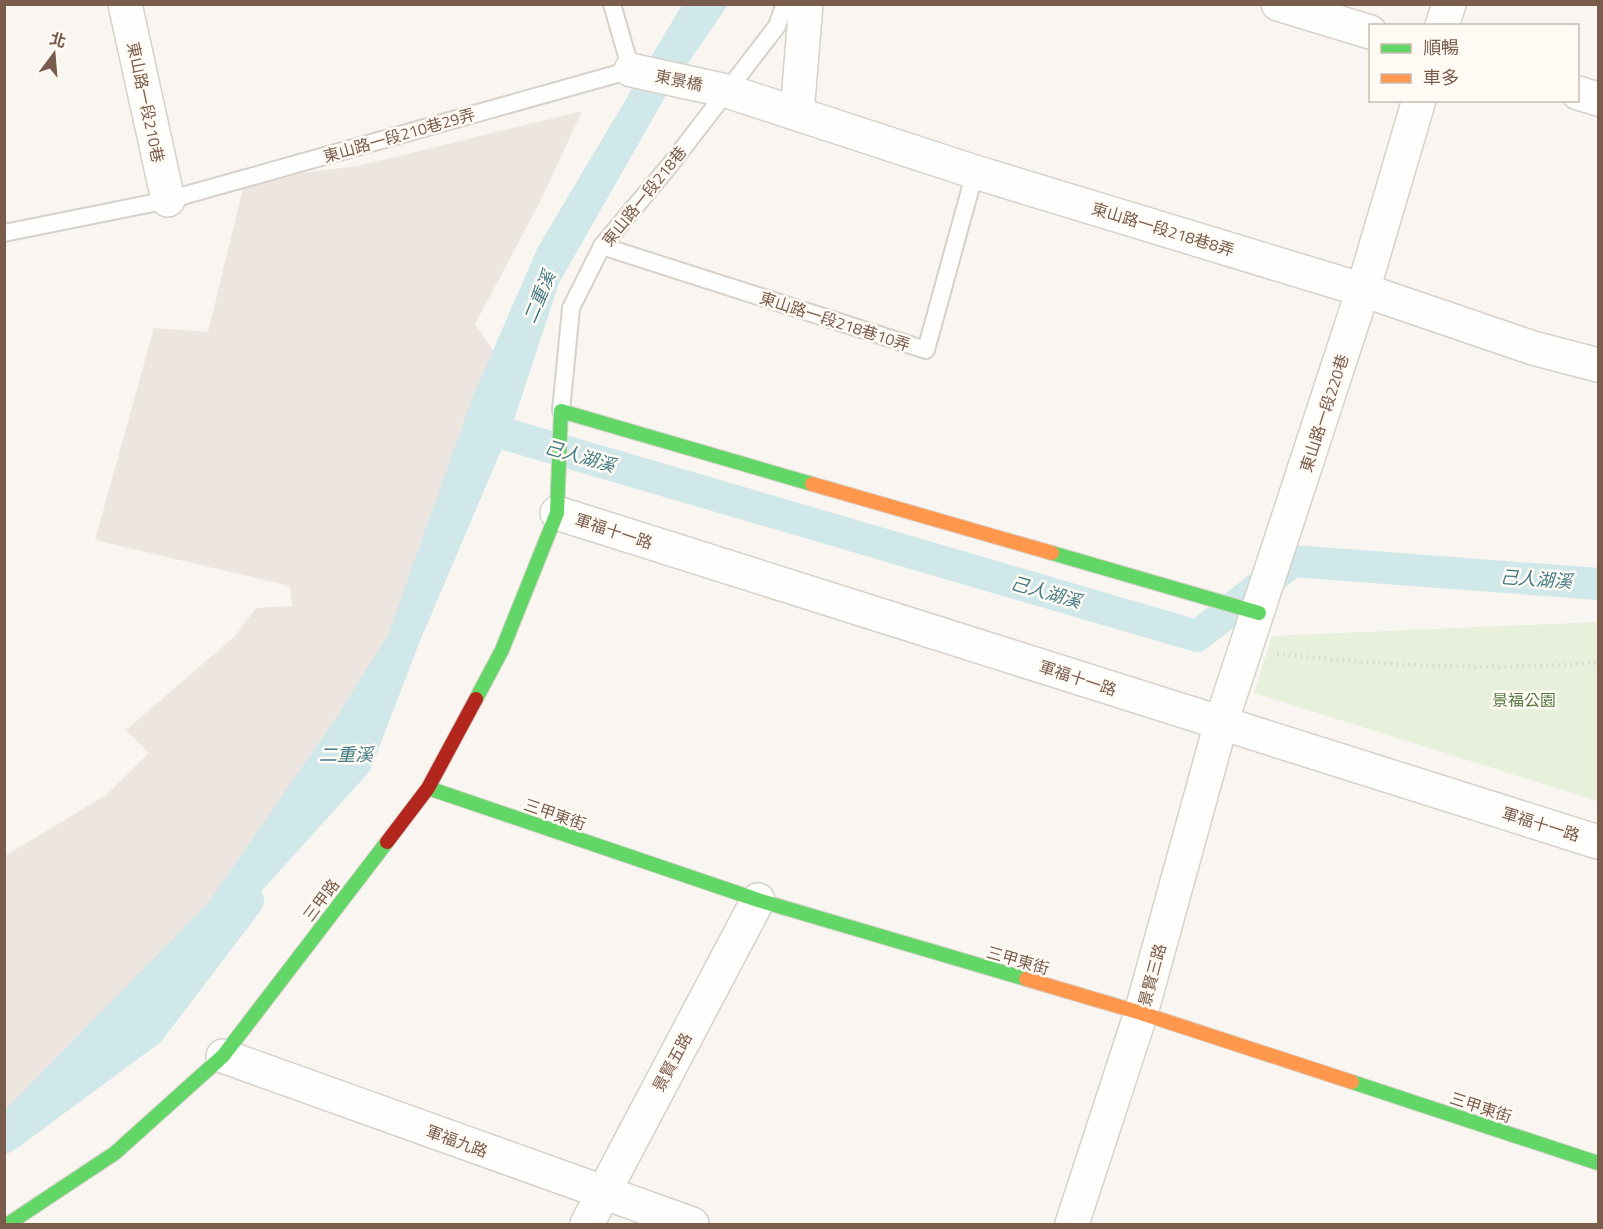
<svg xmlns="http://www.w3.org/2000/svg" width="1603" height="1229" viewBox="0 0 1603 1229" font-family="'Titillium Web','Noto Sans TC',sans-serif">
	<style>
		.industrial { fill: #ede5e0 }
		.green { fill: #e7f0db }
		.water { fill: #d0e8ea }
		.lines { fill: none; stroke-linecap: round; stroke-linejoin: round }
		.canal { stroke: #d0e8ea; stroke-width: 32 }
		.lane-casing { stroke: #d7d1cb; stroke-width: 20 }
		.street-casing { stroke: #d7d1cb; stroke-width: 36 }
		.fast-casing { stroke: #d9d2cb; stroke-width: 16 }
		.slow-casing { stroke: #d9d2cb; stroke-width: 16 }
		.jam-casing { stroke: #d9d2cb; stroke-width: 16 }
		.path { stroke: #dcd5d0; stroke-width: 4; stroke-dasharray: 1.5 4.5; stroke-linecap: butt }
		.lane { stroke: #fefefd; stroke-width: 16 }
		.street { stroke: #fefefd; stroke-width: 33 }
		.fast { stroke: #63d668; stroke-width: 14 }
		.slow { stroke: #ff974d; stroke-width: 14 }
		.jam { stroke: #b3261e; stroke-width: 14 }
		.labels { text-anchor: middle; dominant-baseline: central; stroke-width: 5; stroke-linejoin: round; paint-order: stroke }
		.street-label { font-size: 16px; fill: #7a5c4d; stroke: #fffaf3 }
		.park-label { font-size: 16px; fill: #537a41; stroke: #fffaf3 }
		.water-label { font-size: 18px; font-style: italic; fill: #437c86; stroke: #fffaf3 }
	</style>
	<rect width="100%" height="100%" fill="#f9f5f0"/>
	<!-- industrial -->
	<path class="industrial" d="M582 111 539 204 475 324 508 372 422 627 247 889 5 1136V856L106 795 149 753 126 730 234 637 256 608 292 606 290 586 95 540 154 328 208 332 245 180 358 166Z"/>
	<!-- green -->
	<path class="green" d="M1598 622V801L1254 693 1272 636Z"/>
	<!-- water -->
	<path class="water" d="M682 5H728L668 92 559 283 514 420 420 641 370 771 229 927 38 1125 5 1151V1110L208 903 336 718 388 635 473 396 538 247Z"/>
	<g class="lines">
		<!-- canal -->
		<g class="canal">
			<path d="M485 428 1197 636 1293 561 1598 584"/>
			<path d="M4 1138 149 1031 248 901"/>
		</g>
		<defs>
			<g id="lane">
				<path d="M4 233 168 200 631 70 612 4"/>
				<path d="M602 246 926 350 975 172"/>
				<path d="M561 411 571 308 602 246 670 165 777 26 785 4"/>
			</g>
			<g id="street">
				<path d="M125 4 168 200"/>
				<path d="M1278 4 1370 32"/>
				<path d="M1442 26 1449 4"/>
				<path d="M631 70 727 91 975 172 1363 290 1533 348 1598 365"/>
				<path d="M1578 93 1598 99"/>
				<path d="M797 113 806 4"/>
				<path d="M557 513 1598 842"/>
				<path d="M223 1056 692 1224"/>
				<path d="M587 1224 758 900"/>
				<path d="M1072 1224 1141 1013 1221 723 1363 290 1419 100"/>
			</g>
			<g id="fast">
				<path d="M1052 553 1259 613"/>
				<path d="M476 699 502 650 557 513 561 411 812 484"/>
				<path d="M428 788 758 900 1026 979"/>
				<path d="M1352 1082 1598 1163"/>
				<path d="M8 1224 115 1153 223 1056 387 842"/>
			</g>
			<g id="slow">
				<path d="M812 484 1052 553"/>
				<path d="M1026 979 1141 1013 1352 1082"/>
			</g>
			<path id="jam" d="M387 842 428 788 476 699"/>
		</defs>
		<!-- lane casing -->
		<use href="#lane" class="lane-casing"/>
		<!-- street casing -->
		<use href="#street" class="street-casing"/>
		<!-- fast casing -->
		<use href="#fast" class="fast-casing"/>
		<!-- slow casing -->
		<use href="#slow" class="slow-casing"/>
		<!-- jam casing -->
		<use href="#jam" class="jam-casing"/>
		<!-- path -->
		<path class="path" d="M1277 654C1383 665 1492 672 1598 662"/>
		<!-- lane -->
		<use href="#lane" class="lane"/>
		<!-- street -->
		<use href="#street" class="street"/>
		<!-- fast -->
		<use href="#fast" class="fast"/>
		<!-- slow -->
		<use href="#slow" class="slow"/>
		<!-- jam -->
		<use href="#jam" class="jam"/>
	</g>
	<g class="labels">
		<!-- street labels -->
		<g class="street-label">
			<text transform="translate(679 80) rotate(12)">東景橋</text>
			<text transform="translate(146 102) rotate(78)">東山路一段210巷</text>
			<text transform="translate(399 135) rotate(-16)">東山路一段210巷29弄</text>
			<text transform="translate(644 196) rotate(-51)">東山路一段218巷</text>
			<text transform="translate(1163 229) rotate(17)">東山路一段218巷8弄</text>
			<text transform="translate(835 321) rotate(18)">東山路一段218巷10弄</text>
			<text transform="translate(1324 413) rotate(-72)">東山路一段220巷</text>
			<text transform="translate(614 531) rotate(18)">軍福十一路</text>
			<text transform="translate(1078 678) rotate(18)">軍福十一路</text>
			<text transform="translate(555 814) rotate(19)">三甲東街</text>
			<text transform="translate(1541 824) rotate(17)">軍福十一路</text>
			<text transform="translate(321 900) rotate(-53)">三甲路</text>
			<text transform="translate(1018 960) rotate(16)">三甲東街</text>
			<text transform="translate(1152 975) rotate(-75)">景賢三路</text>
			<text transform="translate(672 1062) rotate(-62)">景賢五路</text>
			<text transform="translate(1481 1107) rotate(18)">三甲東街</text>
			<text transform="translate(457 1141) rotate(20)">軍福九路</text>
		</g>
		<!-- park labels -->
		<g class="park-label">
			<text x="1524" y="700">景福公園</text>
		</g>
		<!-- water labels -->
		<g class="water-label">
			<text transform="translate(539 297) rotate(-67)">二重溪</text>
			<text transform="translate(580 456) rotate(16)">己人湖溪</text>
			<text transform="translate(1536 579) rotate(4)">己人湖溪</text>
			<text transform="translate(1046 592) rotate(16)">己人湖溪</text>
			<text x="346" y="754">二重溪</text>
		</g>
	</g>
	<!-- border -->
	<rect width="1603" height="1229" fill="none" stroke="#7a5c4d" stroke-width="12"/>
	<!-- legend -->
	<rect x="1369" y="24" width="210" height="78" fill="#fffaf3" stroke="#cabbb1" stroke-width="1.5"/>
	<rect x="1381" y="44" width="30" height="9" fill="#63d668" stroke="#cabbb1" stroke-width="1.5"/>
	<text x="1423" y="54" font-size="18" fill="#7a5c4d">順暢</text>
	<rect x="1381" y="74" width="30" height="9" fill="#ff974d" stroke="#cabbb1" stroke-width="1.5"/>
	<text x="1423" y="84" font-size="18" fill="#7a5c4d">車多</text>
	<!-- north arrow -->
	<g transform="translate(54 54) rotate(16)" stroke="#fffaf3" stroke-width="4.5" paint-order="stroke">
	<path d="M0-4.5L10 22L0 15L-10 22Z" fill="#7a5c4d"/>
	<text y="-9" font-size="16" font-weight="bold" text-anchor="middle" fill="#7a5c4d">北</text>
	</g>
</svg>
